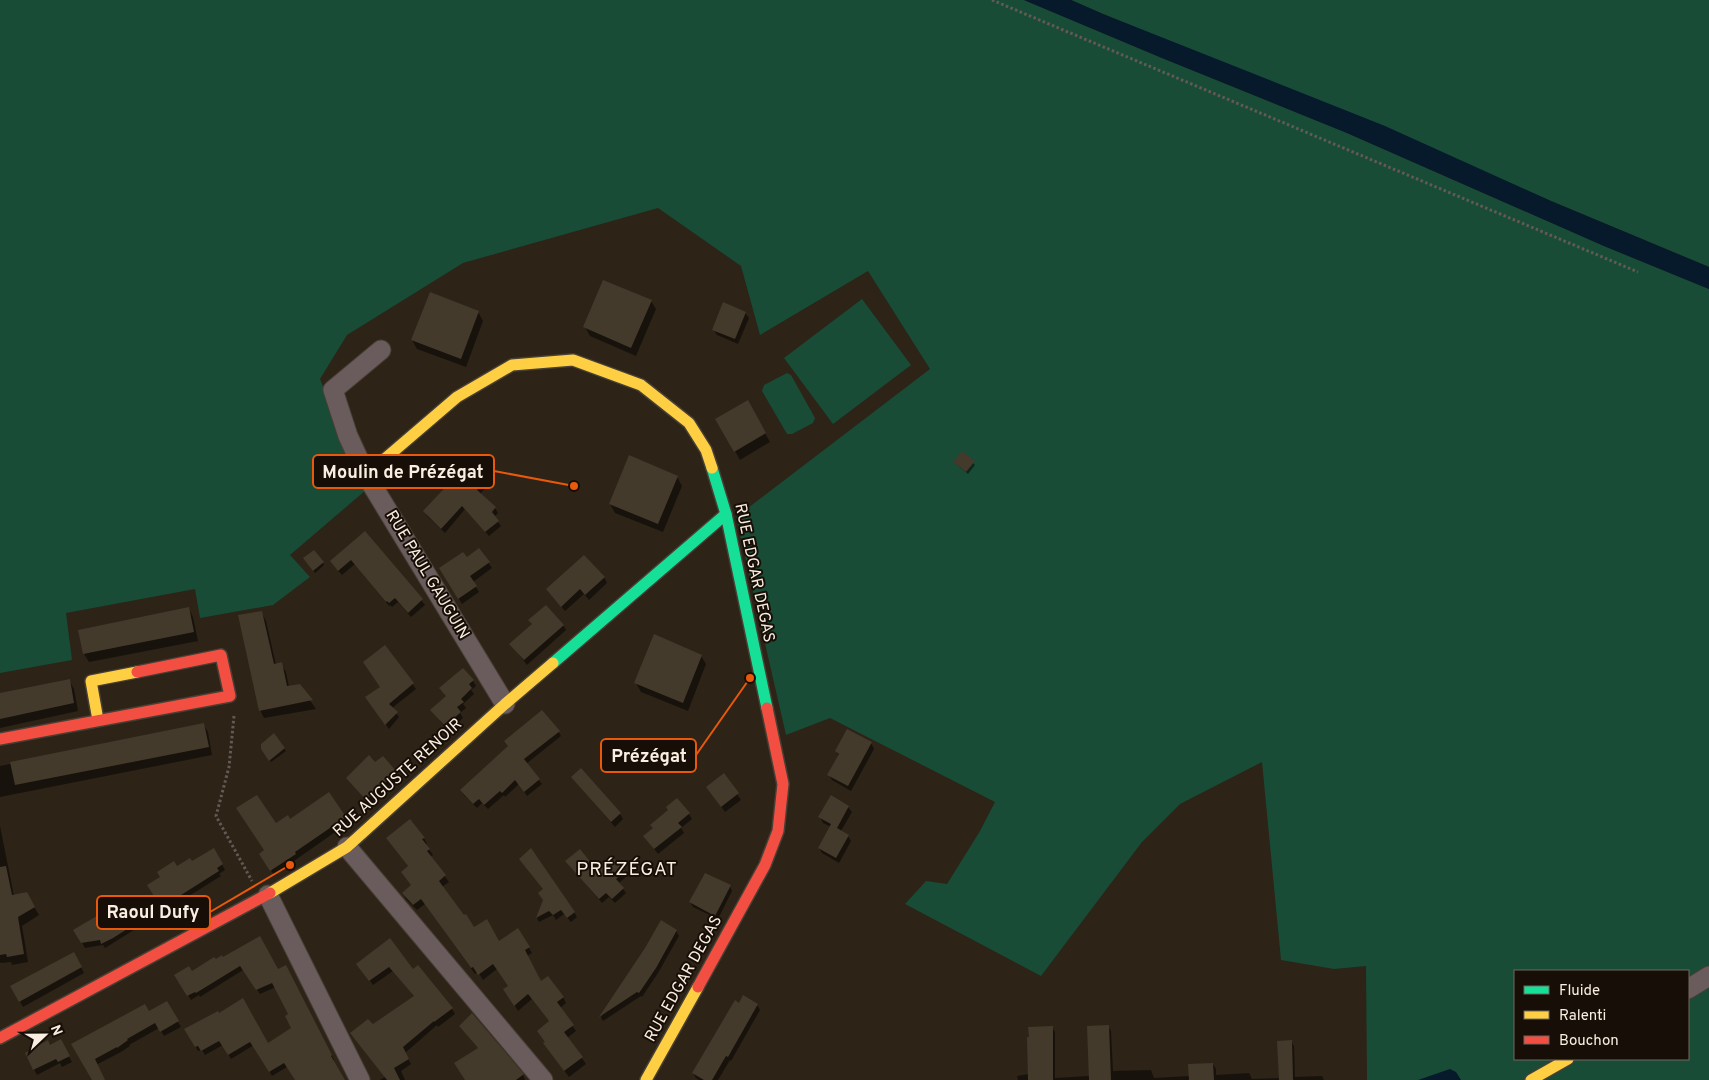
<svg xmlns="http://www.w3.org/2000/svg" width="1709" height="1080" viewBox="0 0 1709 1080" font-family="Overpass,sans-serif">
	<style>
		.green { fill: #184c36; fill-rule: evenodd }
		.water { fill: #061a2c }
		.shadow { fill: #0007 }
		.building { fill: #443a2b }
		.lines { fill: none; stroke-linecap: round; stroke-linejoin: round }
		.street-casing { stroke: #483f35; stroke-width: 21 }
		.fast-casing { stroke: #483f35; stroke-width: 14 }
		.slow-casing { stroke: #483f35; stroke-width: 14 }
		.jam-casing { stroke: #483f35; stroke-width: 14 }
		.path { stroke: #645a55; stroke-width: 3; stroke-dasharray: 2.5 2.5; stroke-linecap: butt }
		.street { stroke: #6a5c5c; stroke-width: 19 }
		.fast { stroke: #16e098; stroke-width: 11 }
		.slow { stroke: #ffcf43; stroke-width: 11 }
		.jam { stroke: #f24e42; stroke-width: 11 }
		.labels { text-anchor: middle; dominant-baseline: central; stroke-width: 4; stroke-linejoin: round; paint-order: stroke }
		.street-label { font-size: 16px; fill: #f9eee1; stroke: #170f07 }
		.quarter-label { font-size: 19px; letter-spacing: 1px; fill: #f9eee1; stroke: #170f07 }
		.leader { fill: none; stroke: #e8590c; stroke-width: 2 }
		.callout-dot { fill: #e8590c; stroke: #170f07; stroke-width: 2 }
		.callout { fill: #170f07; stroke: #e8590c; stroke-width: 2 }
		.callout-label { font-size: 18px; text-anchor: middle; font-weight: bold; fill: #f9eee1 }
	</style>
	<rect width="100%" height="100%" fill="#2d2317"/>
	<!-- green -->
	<g class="green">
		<path d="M0 0H1024L1162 58 1347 133 1604 246 1709 289V1080H1367L1366 966 1334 969 1281 960 1262 762 1180 804 1142 842 1041 976 905 904 926 881 947 884 980 831 995 802 830 718 786 735 736 517 930 369 868 271 760 335 741 266 658 208 463 263 347 335 320 379 366 490 290 555 310 577 273 605 200 618 195 589 66 613 72 660 0 673ZM1515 971H1688V1059H1515Z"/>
		<path d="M1071 0H1709V267L1103 14Z"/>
		<path d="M862 299 911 365 833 424 784 358Z"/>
		<path d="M787 373 791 375 815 418 813 423 792 434H787L762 391 764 385Z"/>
	</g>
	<!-- water -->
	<g class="water">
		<path d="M1024 0H1071L1103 14 1385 126 1551 201 1709 267V289L1604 246 1347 133 1162 58Z"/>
		<path d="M1450 1069 1456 1072 1461 1080H1418Z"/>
	</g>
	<!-- shadow -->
	<g class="shadow">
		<path d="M651 301 656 309 636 356 590 336 585 327Z"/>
		<path d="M478 312 483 321 466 367 417 349 412 340Z"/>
		<path d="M745 313 749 318 738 344 717 335 713 329Z"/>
		<path d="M747 402 770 442 740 460 717 419Z"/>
		<path d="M962 452 975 465 968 474 956 464Z"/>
		<path d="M677 477 682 486 663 532 615 513 610 504Z"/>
		<path d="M487 479 490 483 480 494 495 508 498 513 494 517 501 526 489 536 465 509 445 533 427 516 425 512Z"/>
		<path d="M365 533 425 605 411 617 398 602 392 607 390 605 389 606 355 564 342 575 334 566Z"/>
		<path d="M479 549 492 568 473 582 479 592 462 604 440 568 467 559Z"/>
		<path d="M306 561 323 563 324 565 315 573Z"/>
		<path d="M604 577 607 583 589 600 584 594 565 611 547 589Z"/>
		<path d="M189 609 193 617 198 641 89 662 84 654Z"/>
		<path d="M261 612 266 621 276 665 281 664 286 672 289 687 299 685 316 709 264 718 260 710Z"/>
		<path d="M530 621 563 625 566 630 527 665 511 644 532 625Z"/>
		<path d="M385 647 416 689 392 708 399 717 389 729 370 702 381 687Z"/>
		<path d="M701 656 706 664 688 711 641 692 636 683Z"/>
		<path d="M69 680 74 689 78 711 0 728V694Z"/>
		<path d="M473 681 476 686 471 690 474 694 463 704 466 708 460 713 463 718 448 731 432 711 447 697 441 688Z"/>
		<path d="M203 724 208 732 212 755 0 797V766Z"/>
		<path d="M558 731 561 736 526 764 542 784 527 796 519 784 505 797 504 795 488 809 482 803 477 808 464 795 461 790Z"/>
		<path d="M274 734 286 751 271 762 262 748Z"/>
		<path d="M871 743 874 749 851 791 832 780 829 775 839 756 836 751Z"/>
		<path d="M383 757 399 777 370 804 347 778 375 764Z"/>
		<path d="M724 775 741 800 725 812 711 792Z"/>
		<path d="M576 782 620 814 623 819 615 827Z"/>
		<path d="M848 807 852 812 841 831 848 836 851 841 839 863 822 853 819 848 831 827 823 823 820 817Z"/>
		<path d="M689 814 692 819 681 828 684 833 658 854 645 837Z"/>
		<path d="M345 818 348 823 274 875 261 855 266 851 276 825 290 821Z"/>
		<path d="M0 826 14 896 26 894 39 915 22 926 28 962 12 965 11 962 1 963 0 962Z"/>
		<path d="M424 838 427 844 426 845 433 855 430 857 449 882 442 887 474 929 499 942 518 930 532 953 527 956 541 983 563 997 566 1003 560 1008 576 1031 567 1038 586 1064 569 1077 548 1049 550 1022 532 999 518 1011 505 989 509 987 497 969 483 980 478 972 475 974 425 904 417 910 406 899 403 893 412 886 409 867 391 844Z"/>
		<path d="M214 850 225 870 219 874 221 876 105 948 103 945 85 948 75 930 124 913 155 896 177 868 192 863Z"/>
		<path d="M567 862 595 871H624L627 876 619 883 626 893 615 903 609 897 602 903Z"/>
		<path d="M730 886 732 891 718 919 693 907 690 902Z"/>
		<path d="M544 890 574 912 577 917 571 922 564 914 556 920 553 915 539 922 537 918 544 900Z"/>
		<path d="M676 931 679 936 658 973 642 997 641 996 603 1021 601 1017 646 948Z"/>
		<path d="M390 940 413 971 452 1009 455 1014 438 1027 437 1025 405 1053 411 1064 401 1071 405 1080H380L385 1077 372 1026 415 997 393 971 373 985 361 969Z"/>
		<path d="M74 953 84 973 23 1007 12 987Z"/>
		<path d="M223 958 278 970 286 966 334 1060 332 1061 344 1080H296L287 1067 272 1076 254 1045 231 1059 223 1045 205 1055 202 1050 198 1051 186 1030 268 1044 293 1029 290 1015 276 987 260 994 243 970 200 997 199 995 191 1000 176 975 192 973Z"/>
		<path d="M166 1003 181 1027 164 1036 159 1028 129 1045 130 1046 121 1052 96 1065 104 1080H94L73 1044 148 1012Z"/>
		<path d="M739 1004 757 1005 760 1010 731 1061 730 1060 718 1080H699L696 1078 693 1073Z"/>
		<path d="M472 1015 523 1075 525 1080H466L479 1049 460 1027Z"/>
		<path d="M1108 1026 1111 1031 1113 1071 1151 1070 1154 1078 1190 1076 1213 1064 1216 1069V1075L1249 1073 1252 1079 1280 1078 1291 1041 1294 1046 1295 1077 1322 1076 1324 1080H1357H1018L1017 1076 1029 1074 1052 1027 1055 1032V1078L1089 1076Z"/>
		<path d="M60 1041 72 1062 62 1067 60 1063 37 1075 26 1054 50 1046Z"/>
	</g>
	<!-- building -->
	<g class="building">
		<path d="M603 280 652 300 631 348 583 327Z"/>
		<path d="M430 292 479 311 461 359 411 340Z"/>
		<path d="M723 302 746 312 735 339 712 330Z"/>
		<path d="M748 400 766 433 734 452 715 419Z"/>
		<path d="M962 451 975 461 966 472 953 462Z"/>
		<path d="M629 455 678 476 658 524 609 504Z"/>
		<path d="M471 460 488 478 477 490 496 507 492 512 499 521 485 532 462 506 441 529 423 511Z"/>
		<path d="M365 531 423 599 408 613 395 598 389 603 387 601 386 602 351 560 338 571 330 561Z"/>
		<path d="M479 548 490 562 470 576 477 586 458 599 439 568 463 552 467 557Z"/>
		<path d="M314 550 324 562 313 571 303 558Z"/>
		<path d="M584 555 605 577 585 595 580 589 561 607 546 589Z"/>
		<path d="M546 605 564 625 524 660 509 644 532 624 528 620Z"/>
		<path d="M189 607 194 632 83 654 78 630Z"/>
		<path d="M262 611 274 664 282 662 287 686 300 684 313 700 259 711 238 615Z"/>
		<path d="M654 634 702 655 683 703 634 683Z"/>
		<path d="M385 645 414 683 389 704 398 712 385 725 365 697 380 687 363 662Z"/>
		<path d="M463 668 474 680 469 684 472 688 461 699 464 702 457 707 461 712 445 726 430 710 446 696 439 688Z"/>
		<path d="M70 679 74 703 0 719V693Z"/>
		<path d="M542 710 560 731 524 759 540 779 524 792 515 780 502 793 500 791 484 805 479 799 473 804 460 790 508 746 504 741Z"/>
		<path d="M204 723 209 747 15 785 10 762Z"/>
		<path d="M847 729 872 742 848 786 827 775 839 754 835 751Z"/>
		<path d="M274 733 285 748 269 761 261 749V744Z"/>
		<path d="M369 755 375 762 383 756 397 772 366 800 346 778Z"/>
		<path d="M581 768 621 813 611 822 571 777Z"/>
		<path d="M724 773 739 793 721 807 706 787Z"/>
		<path d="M329 792 346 817 295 852 296 854 270 871 259 854 264 850 236 808 257 795 276 823 288 815 290 819Z"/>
		<path d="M831 795 849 806 837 828 849 835 836 858 818 848 831 824 818 817Z"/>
		<path d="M677 798 690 813 678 823 682 827 654 849 643 836 653 828 650 825 668 810 666 807Z"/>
		<path d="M410 819 425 838 422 839 430 849 427 851 446 875 439 881 464 915 466 914 474 927 487 919 499 941 518 928 530 947 525 950 541 981 548 976 564 997 557 1002 574 1025 564 1032 583 1057 564 1071 543 1043 545 1042 537 1031 549 1021 528 994 514 1006 503 989 508 986 493 964 478 975 473 967 471 968 421 899 413 905 402 893 411 885 401 872 408 866 386 838Z"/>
		<path d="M214 848 223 864 217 868 219 871 113 938 101 944 100 940 81 943 73 930 119 903 125 912 154 896 147 885 160 877 157 872 174 861 177 866 190 858 192 861Z"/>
		<path d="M531 848 575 912 567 918 561 910 553 915 549 911 536 918 543 900 538 893 543 889 519 859Z"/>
		<path d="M580 849 596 869 611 855 625 871 616 879 624 888 612 899 606 893 599 899 565 861Z"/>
		<path d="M6 866 12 895 27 892 35 907 18 917 24 954 7 957 6 954 0 955V867Z"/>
		<path d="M705 873 731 885 715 916 689 902Z"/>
		<path d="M661 920 677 930 656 968 639 993 637 992 599 1017 645 948Z"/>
		<path d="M260 936 278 969 286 965 332 1055 331 1056 345 1080H295L284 1063 269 1072 250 1042 228 1055 219 1041 201 1051 198 1046 195 1047 184 1029 218 1011 219 1013 243 998 268 1043 291 1028 285 1016 288 1014 272 983 256 990 240 966 196 993 195 992 187 996 174 975 189 966 192 971 214 957 216 959 222 955 223 957Z"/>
		<path d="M390 938 413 969 418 965 453 1008 434 1022V1021L403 1047 409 1059 394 1068 400 1080H387L350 1033 368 1019 373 1024 414 996 389 967 369 981 356 964Z"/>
		<path d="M74 952 82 967 19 1002 10 986Z"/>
		<path d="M743 995 758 1004 728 1057 726 1056 712 1080H704L692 1073 735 1000 739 1003Z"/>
		<path d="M167 1001 179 1021 160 1032 155 1023 127 1039 128 1040 117 1048V1047L95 1059 105 1080H92L71 1044 145 1004 149 1011Z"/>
		<path d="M472 1013 524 1074 516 1080H465L454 1063 478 1048 459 1026Z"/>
		<path d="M1109 1025 1111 1080H1089L1087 1026Z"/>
		<path d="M1053 1026V1080H1028L1027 1037H1029L1028 1027Z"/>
		<path d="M61 1039 70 1056 58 1062 56 1059 33 1070 25 1053 48 1040 50 1045Z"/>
		<path d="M1292 1040 1293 1080H1279L1277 1041Z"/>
		<path d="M1213 1063 1214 1080H1189L1188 1064Z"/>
	</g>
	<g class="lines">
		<defs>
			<g id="street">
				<path d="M381 350 333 390 348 436 366 475 505 704"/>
				<path d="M347 847 543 1080"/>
				<path d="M268 895 360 1080"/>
				<path d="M1688 989 1709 976"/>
			</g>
			<g id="fast">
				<path d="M712 468 726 514 767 708"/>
				<path d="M553 663 726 514"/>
			</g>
			<g id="slow">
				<path d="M366 475 457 397 512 365 573 360 641 385 689 423 706 450 712 468"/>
				<path d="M98 720 91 681 137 672"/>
				<path d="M270 893 347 847 505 704 553 663"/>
				<path d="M646 1080 698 987"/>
				<path d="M1531 1080 1568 1059"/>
			</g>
			<g id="jam">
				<path d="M0 739 230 696 221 655 137 672"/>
				<path d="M698 987 765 865 778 831 783 784 767 708"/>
				<path d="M0 1038 270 893"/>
			</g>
		</defs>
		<!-- street casing -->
		<use href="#street" class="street-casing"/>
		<!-- fast casing -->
		<use href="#fast" class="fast-casing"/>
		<!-- slow casing -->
		<use href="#slow" class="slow-casing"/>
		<!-- jam casing -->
		<use href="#jam" class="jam-casing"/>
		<!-- path -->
		<g class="path">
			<path d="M992 0 1638 272"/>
			<path d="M234 716 229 767 216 816 252 881"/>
		</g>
		<!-- street -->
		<use href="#street" class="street"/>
		<!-- fast -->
		<use href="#fast" class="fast"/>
		<!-- slow -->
		<use href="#slow" class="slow"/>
		<!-- jam -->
		<use href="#jam" class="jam"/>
	</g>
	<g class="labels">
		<!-- street labels -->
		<g class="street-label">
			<text transform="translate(754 573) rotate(78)">RUE EDGAR DEGAS</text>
			<text transform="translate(427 575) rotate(59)">RUE PAUL GAUGUIN</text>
			<text transform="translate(398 778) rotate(-42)">RUE AUGUSTE RENOIR</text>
			<text transform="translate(684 979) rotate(-61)">RUE EDGAR DEGAS</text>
		</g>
		<!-- quarter labels -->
		<g class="quarter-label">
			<text x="627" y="870">PRÉZÉGAT</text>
		</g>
	</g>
	<!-- callouts -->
	<path class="leader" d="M574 486L494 471M750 678L696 755M290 865L210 912"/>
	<g class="callout-dot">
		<circle cx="574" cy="486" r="5"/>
		<circle cx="750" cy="678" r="5"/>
		<circle cx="290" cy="865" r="5"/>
	</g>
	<g class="callout">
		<rect x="313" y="455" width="181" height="33" rx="5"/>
		<rect x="601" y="739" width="95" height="33" rx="5"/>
		<rect x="97" y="896" width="113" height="33" rx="5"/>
	</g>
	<g class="callout-label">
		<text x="403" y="478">Moulin de Prézégat</text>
		<text x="649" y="762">Prézégat</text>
		<text x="153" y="918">Raoul Dufy</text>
	</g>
	<!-- legend -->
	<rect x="1514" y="970" width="175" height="90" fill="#170f07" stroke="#71685e"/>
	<rect x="1524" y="986" width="25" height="8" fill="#16e098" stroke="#71685e"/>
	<text x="1559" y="995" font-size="15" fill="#f9eee1">Fluide</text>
	<rect x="1524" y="1011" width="25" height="8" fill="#ffcf43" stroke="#71685e"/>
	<text x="1559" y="1020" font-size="15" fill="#f9eee1">Ralenti</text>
	<rect x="1524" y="1036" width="25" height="8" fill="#f24e42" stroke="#71685e"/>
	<text x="1559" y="1045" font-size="15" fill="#f9eee1">Bouchon</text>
	<!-- north arrow -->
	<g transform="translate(45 1035) rotate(68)" stroke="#170f07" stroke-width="4" paint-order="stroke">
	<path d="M0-4L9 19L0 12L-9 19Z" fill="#f9eee1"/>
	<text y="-8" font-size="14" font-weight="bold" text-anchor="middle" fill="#f9eee1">N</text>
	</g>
</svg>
